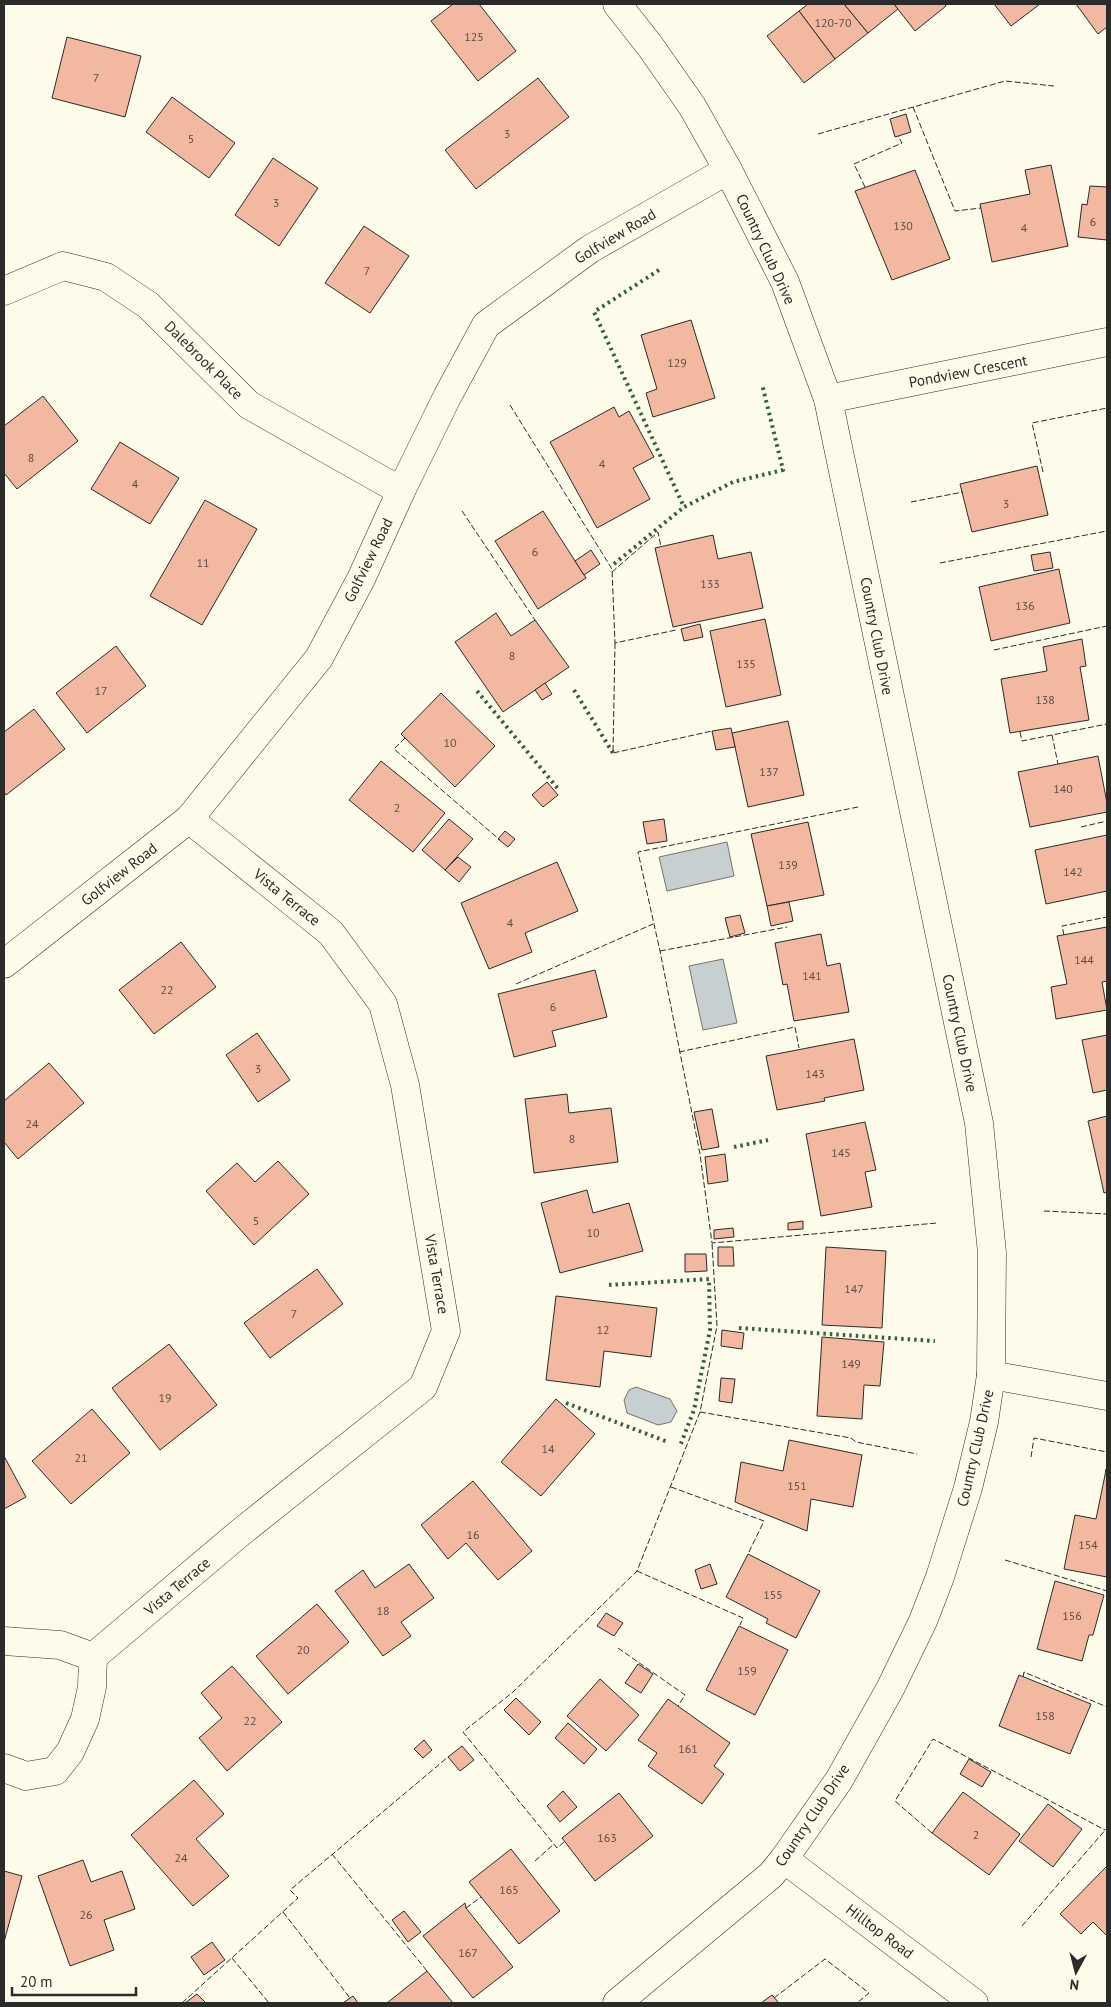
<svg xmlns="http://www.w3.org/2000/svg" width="1111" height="2007" viewBox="0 0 1111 2007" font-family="'PT Sans',sans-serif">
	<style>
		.water { fill: #c7d0d0; stroke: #74746e }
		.building { fill: #f2b8a0; stroke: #2b2b2b }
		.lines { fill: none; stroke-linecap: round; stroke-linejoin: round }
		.minor-casing { stroke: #2b2b2b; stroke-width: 29 }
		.minor { stroke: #fdfbea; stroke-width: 28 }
		.hedge { stroke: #34623c; stroke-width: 4; stroke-dasharray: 2.5 4; stroke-linecap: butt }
		.fence { stroke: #2b2b2b; stroke-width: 1; stroke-dasharray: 6 2.5; stroke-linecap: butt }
		.labels { text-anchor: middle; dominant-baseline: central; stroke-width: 4; stroke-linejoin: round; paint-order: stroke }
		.number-label { font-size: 12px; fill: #5d4e48 }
		.street-label { font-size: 15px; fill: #2b2b2b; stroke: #fdfbea }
	</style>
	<rect width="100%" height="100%" fill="#fdfbea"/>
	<!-- water -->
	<g class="water">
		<path d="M727 842 734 876 667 891 659 857Z"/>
		<path d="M723 959 737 1023 703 1030 689 966Z"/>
		<path d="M636 1387 670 1399 677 1411 671 1422 658 1425 627 1413 624 1400 629 1390Z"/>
	</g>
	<!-- building -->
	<g class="building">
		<path d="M453 4H479L516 51 478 81 431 21Z"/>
		<path d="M808 4H844L868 33 835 59 799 11Z"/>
		<path d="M844 4H894L898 9 868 33Z"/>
		<path d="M894 4H945L946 6 915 31Z"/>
		<path d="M994 4H1040L1011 26Z"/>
		<path d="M1076 4H1107V27L1098 34Z"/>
		<path d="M799 11 835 59 804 83 767 36Z"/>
		<path d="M67 37 141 56 125 117 52 98Z"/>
		<path d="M538 78 569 117 476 189 445 150Z"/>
		<path d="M172 97 235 143 209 178 146 132Z"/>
		<path d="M906 114 911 132 895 137 890 119Z"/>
		<path d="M273 158 318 188 279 246 235 215Z"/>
		<path d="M1051 165 1068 246 992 262 980 204 1030 194 1025 170Z"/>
		<path d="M915 170 950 259 892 280 855 191Z"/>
		<path d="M1090 186 1107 187V240L1078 237 1082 204 1087 205Z"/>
		<path d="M364 226 409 256 370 313 325 283Z"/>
		<path d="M691 320 715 398 653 417 646 393 657 389 641 335Z"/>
		<path d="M43 396 78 441 17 489 4 473V426Z"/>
		<path d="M614 407 619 417 629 411 654 457 633 468 650 499 597 528 550 442Z"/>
		<path d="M120 442 179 478 150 524 91 489Z"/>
		<path d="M1037 466 1048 515 972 532 960 484Z"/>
		<path d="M205 500 257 529 202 625 150 596Z"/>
		<path d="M543 511 586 578 538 609 495 541Z"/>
		<path d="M713 535 718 559 751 552 763 608 673 627 655 548Z"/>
		<path d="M591 550 600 564 584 575 575 561Z"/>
		<path d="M1050 552 1053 568 1034 571 1031 555Z"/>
		<path d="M1059 569 1070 623 991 641 979 587Z"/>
		<path d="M496 613 511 636 535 620 569 667 503 712 455 642Z"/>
		<path d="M765 619 781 695 726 707 710 631Z"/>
		<path d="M700 624 703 637 684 641 681 629Z"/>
		<path d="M1082 639 1086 666 1080 667 1089 720 1010 733 1001 679 1047 671 1043 647Z"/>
		<path d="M116 646 146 686 87 733 56 693Z"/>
		<path d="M545 683 552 694 542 700 535 690Z"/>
		<path d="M441 693 495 746 455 787 401 734Z"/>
		<path d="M34 709 65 749 6 795 4 792V732Z"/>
		<path d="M788 721 804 795 748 807 732 733Z"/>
		<path d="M731 728 735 747 716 750 712 731Z"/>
		<path d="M1098 756 1107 803V812L1030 827 1018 772Z"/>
		<path d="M381 761 445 813 413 852 349 800Z"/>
		<path d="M547 782 558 795 543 807 532 795Z"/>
		<path d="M449 819 473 839 445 870 422 850Z"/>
		<path d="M664 819 667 841 647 844 643 822Z"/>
		<path d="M808 822 824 895 767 906 751 834Z"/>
		<path d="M505 831 515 839 508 847 498 839Z"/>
		<path d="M1107 835V891L1046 904 1035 850Z"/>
		<path d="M458 857 471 867 459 882 445 870Z"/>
		<path d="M557 862 578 911 525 933 532 952 489 969 461 903Z"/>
		<path d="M789 902 793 921 771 926 767 906Z"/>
		<path d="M740 915 745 933 730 937 725 918Z"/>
		<path d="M1107 927V981L1102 982 1107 1010 1056 1019 1051 987 1067 984 1057 936Z"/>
		<path d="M821 934 827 966 840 963 849 1012 794 1021 787 984 783 985 775 943Z"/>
		<path d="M181 942 216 987 154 1034 119 990Z"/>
		<path d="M595 970 607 1017 552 1031 556 1046 514 1057 498 994Z"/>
		<path d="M257 1033 290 1080 258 1102 226 1055Z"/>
		<path d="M1107 1035V1090L1093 1093 1082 1040Z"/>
		<path d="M854 1039 864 1090 824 1098 825 1101 777 1110 766 1056Z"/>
		<path d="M49 1063 84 1103 18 1159 4 1142V1101Z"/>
		<path d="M567 1094 569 1113 611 1108 618 1162 534 1173 525 1099Z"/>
		<path d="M712 1109 719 1147 702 1150 694 1112Z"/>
		<path d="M1107 1116V1192L1104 1193 1088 1121Z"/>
		<path d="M865 1122 876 1170 865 1172 872 1207 821 1216 806 1134Z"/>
		<path d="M725 1154 728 1181 708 1184 705 1157Z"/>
		<path d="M278 1161 309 1194 254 1245 206 1191 237 1163 255 1182Z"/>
		<path d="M587 1190 593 1213 629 1203 643 1251 560 1273 541 1203Z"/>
		<path d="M803 1221V1229L788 1230V1223Z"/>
		<path d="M733 1228 734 1237 714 1239V1230Z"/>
		<path d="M718 1247H733L734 1266H718Z"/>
		<path d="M826 1247 886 1251 882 1328 822 1325Z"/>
		<path d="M685 1254H706L707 1271 685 1272Z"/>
		<path d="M317 1269 343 1304 270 1358 244 1323Z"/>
		<path d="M556 1296 657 1308 651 1357 604 1351 600 1387 546 1380Z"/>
		<path d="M722 1330 744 1333 742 1349 721 1346Z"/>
		<path d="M822 1337 884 1342 880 1386 864 1385 862 1419 817 1416Z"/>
		<path d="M169 1344 217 1405 160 1450 112 1388Z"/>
		<path d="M721 1378 735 1379 732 1403 719 1401Z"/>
		<path d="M556 1399 595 1434 541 1496 501 1462Z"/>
		<path d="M92 1409 130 1453 71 1504 32 1461Z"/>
		<path d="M789 1440 862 1455 853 1507 811 1499 807 1531 735 1502 741 1462 783 1471Z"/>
		<path d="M4 1456 26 1497 4 1509Z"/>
		<path d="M1105 1475H1107V1577L1064 1569 1075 1515 1096 1519Z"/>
		<path d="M473 1481 532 1551 498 1580 466 1543 448 1559 421 1525Z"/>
		<path d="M748 1554 820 1591 796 1638 766 1623 768 1619 726 1597Z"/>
		<path d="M409 1564 434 1598 401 1622 411 1636 383 1656 335 1591 363 1570 375 1588Z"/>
		<path d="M710 1564 717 1584 701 1589 695 1570Z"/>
		<path d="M1055 1581 1104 1595 1093 1635H1089L1082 1661 1037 1649Z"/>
		<path d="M317 1604 349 1642 288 1694 256 1656Z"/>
		<path d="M606 1613 623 1623 614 1636 597 1626Z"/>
		<path d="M739 1626 788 1650 755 1715 706 1690Z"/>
		<path d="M638 1664 653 1674 641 1693 625 1683Z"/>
		<path d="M232 1666 282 1722 227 1771 199 1738 222 1718 201 1693Z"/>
		<path d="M1019 1675 1091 1704 1070 1754 999 1726Z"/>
		<path d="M600 1679 639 1715 606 1751 567 1716Z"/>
		<path d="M516 1698 541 1722 529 1735 504 1710Z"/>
		<path d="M668 1699 730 1743 714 1766 724 1774 702 1804 648 1766 657 1753 638 1740Z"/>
		<path d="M568 1723 597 1749 584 1764 555 1738Z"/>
		<path d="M424 1740 432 1750 423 1758 414 1749Z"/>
		<path d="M462 1746 474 1760 460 1771 448 1757Z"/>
		<path d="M969 1759 991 1772 982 1787 960 1774Z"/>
		<path d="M194 1780 224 1814 196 1839 229 1876 193 1906 131 1835Z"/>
		<path d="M563 1791 577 1807 560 1822 547 1806Z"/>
		<path d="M963 1792 1020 1834 989 1875 932 1833Z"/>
		<path d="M619 1793 653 1836 595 1881 562 1838Z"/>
		<path d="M1048 1804 1082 1829 1053 1867 1019 1841Z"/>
		<path d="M511 1849 560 1911 519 1944 469 1882Z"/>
		<path d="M83 1860 91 1882 122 1871 135 1909 104 1920 114 1950 70 1966 38 1876Z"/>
		<path d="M1107 1866V1936L1093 1922 1081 1934 1060 1914Z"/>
		<path d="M4 1871 22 1876 4 1942Z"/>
		<path d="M465 1903 466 1908 513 1967 473 1998 423 1936Z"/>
		<path d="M404 1911 421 1932 408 1942 392 1920Z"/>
		<path d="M212 1942 225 1960 204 1975 191 1957Z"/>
		<path d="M427 1971 453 2003H387Z"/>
		<path d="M197 1994 206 2003H185Z"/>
		<path d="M772 1995 779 2003H761Z"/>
		<path d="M353 1996 358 2003H343L350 1998Z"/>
	</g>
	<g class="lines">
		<defs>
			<g id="minor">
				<path d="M617 4 650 46 692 106 728 170 785 282 828 399 979 1123 992 1253 991 1375 984 1422 968 1488 940 1577 923 1621 890 1689 839 1780 784 1859 771 1875 617 2003"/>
				<path d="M4 291 63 266 106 277 148 305 249 405 401 491"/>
				<path d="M828 399 1107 342"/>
				<path d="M4 964 189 819 319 658 361 579 401 491 447 397 486 325 590 249 728 170"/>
				<path d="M991 1375 1107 1396"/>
				<path d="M4 1641 60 1645 93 1657"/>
				<path d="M93 1657 241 1532 423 1387 446 1331 405 1085 383 1004 331 933 189 819"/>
				<path d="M4 1768 26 1776 55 1771 70 1752 85 1719 92 1687 93 1657"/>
				<path d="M784 1859 974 2003"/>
			</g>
		</defs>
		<!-- minor casing -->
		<use href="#minor" class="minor-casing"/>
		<!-- minor -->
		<use href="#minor" class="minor"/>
		<!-- hedge -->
		<g class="hedge">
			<path d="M659 270 594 312 684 507 733 482 783 470 762 384"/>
			<path d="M614 564 684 507"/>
			<path d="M574 690 613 753"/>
			<path d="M477 691 559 790"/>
			<path d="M734 1147 768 1140"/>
			<path d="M609 1285 709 1279 710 1330 694 1410 680 1446"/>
			<path d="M739 1328 935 1341"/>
			<path d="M566 1403 668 1442"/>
		</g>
		<!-- fence -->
		<g class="fence">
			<path d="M913 107 955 211 981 208"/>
			<path d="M818 134 1005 81 1054 86"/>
			<path d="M865 187 854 164 902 143 898 136"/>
			<path d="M510 405 612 569 615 643 676 630"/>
			<path d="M1043 472 1032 423 1107 408"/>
			<path d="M911 502 963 492"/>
			<path d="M462 511 535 620"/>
			<path d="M940 563 1107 531"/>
			<path d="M612 572 658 532 661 547"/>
			<path d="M615 643 613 753 712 731"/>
			<path d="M994 650 1107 626"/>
			<path d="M1020 732 1022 741 1107 724"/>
			<path d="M1052 735 1058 764"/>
			<path d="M405 738 394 749 500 840"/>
			<path d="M858 807 638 852 660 951 700 1154 712 1243 937 1223"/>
			<path d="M1081 827 1107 821"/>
			<path d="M1064 935 1062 926 1107 917"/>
			<path d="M660 951 787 927"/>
			<path d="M516 984 653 924"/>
			<path d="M679 1052 795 1027 799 1048"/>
			<path d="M1044 1211 1107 1214"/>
			<path d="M700 1412 851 1438 856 1442 917 1454"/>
			<path d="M1031 1457 1034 1438 1107 1452"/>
			<path d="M1105 1475 1107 1461"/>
			<path d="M671 1487 764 1521 748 1554"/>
			<path d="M1005 1560 1107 1591"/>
			<path d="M637 1571 743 1618 740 1625"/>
			<path d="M618 1648 685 1695 678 1706"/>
			<path d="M1023 1677 1024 1672 1107 1707"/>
			<path d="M932 1833 895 1801 933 1739 1105 1830"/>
			<path d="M564 1842 557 1848 463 1732 513 1692 637 1571 700 1412 717 1326 712 1243"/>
			<path d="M332 1854 427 1971"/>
			<path d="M535 1861 554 1844"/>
			<path d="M466 1908 481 1897"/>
			<path d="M283 1912 350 1998"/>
			<path d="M1022 1926 1107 1828"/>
			<path d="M232 1958 269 2003"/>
			<path d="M774 1998 825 1959 869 1993 857 2003"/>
			<path d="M182 2003 298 1898 290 1890 448 1757"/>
		</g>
	</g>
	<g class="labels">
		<!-- number labels -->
		<g class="number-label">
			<text x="833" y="22">120-70</text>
			<text x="474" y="36">125</text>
			<text x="96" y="77">7</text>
			<text x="507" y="133">3</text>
			<text x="191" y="138">5</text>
			<text x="276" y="202">3</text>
			<text x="1093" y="221">6</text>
			<text x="903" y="225">130</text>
			<text x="1024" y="227">4</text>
			<text x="367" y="270">7</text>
			<text x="677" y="362">129</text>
			<text x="31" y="457">8</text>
			<text x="602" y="463">4</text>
			<text x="135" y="483">4</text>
			<text x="1006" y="503">3</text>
			<text x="535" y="551">6</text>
			<text x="203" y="562">11</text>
			<text x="710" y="583">133</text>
			<text x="1025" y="605">136</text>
			<text x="512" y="655">8</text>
			<text x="746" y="663">135</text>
			<text x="101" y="690">17</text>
			<text x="1045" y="699">138</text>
			<text x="450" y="742">10</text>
			<text x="769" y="771">137</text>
			<text x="1063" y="788">140</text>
			<text x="397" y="807">2</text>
			<text x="788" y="864">139</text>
			<text x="1073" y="871">142</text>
			<text x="510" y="922">4</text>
			<text x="1084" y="959">144</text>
			<text x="812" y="975">141</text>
			<text x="167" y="989">22</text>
			<text x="553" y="1006">6</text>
			<text x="258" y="1068">3</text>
			<text x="815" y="1073">143</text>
			<text x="32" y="1123">24</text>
			<text x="572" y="1138">8</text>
			<text x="841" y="1152">145</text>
			<text x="256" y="1220">5</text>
			<text x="593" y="1232">10</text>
			<text x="854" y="1288">147</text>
			<text x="294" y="1313">7</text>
			<text x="603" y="1329">12</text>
			<text x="851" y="1363">149</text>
			<text x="165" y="1397">19</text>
			<text x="548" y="1448">14</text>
			<text x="81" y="1457">21</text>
			<text x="797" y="1485">151</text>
			<text x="473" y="1534">16</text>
			<text x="1088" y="1544">154</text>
			<text x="773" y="1594">155</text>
			<text x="383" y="1610">18</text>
			<text x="1072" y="1615">156</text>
			<text x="303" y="1649">20</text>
			<text x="747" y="1670">159</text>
			<text x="1045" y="1715">158</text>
			<text x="250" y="1720">22</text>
			<text x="688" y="1748">161</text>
			<text x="976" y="1834">2</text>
			<text x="607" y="1837">163</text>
			<text x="181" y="1857">24</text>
			<text x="509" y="1889">165</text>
			<text x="86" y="1914">26</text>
			<text x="468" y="1952">167</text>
		</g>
		<!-- street labels -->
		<g class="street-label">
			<text transform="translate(615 236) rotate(-31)">Golfview Road</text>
			<text transform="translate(766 249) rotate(65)">Country Club Drive</text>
			<text transform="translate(204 360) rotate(45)">Dalebrook Place</text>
			<text transform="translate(968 371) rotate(-11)">Pondview Crescent</text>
			<text transform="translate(368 560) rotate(-64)">Golfview Road</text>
			<text transform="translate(877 636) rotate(79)">Country Club Drive</text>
			<text transform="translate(119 874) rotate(-38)">Golfview Road</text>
			<text transform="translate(287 897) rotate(39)">Vista Terrace</text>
			<text transform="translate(960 1033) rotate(78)">Country Club Drive</text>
			<text transform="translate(437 1274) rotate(80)">Vista Terrace</text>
			<text transform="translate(975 1448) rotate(-77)">Country Club Drive</text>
			<text transform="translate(177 1586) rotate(-40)">Vista Terrace</text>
			<text transform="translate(812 1815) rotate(-56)">Country Club Drive</text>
			<text transform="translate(880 1931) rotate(37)">Hilltop Road</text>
		</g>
	</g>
	<!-- border -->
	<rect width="1111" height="2007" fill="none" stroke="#2b2b2b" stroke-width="10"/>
	<!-- north arrow -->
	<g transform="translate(1076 1972) rotate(187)" stroke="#fdfbea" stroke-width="4" paint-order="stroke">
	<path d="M0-4L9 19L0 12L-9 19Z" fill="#2b2b2b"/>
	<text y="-8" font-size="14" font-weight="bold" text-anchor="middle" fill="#2b2b2b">N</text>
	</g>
	<!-- scale -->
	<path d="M12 1987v8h124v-8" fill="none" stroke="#2b2b2b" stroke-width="2.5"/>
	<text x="20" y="1987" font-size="15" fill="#2b2b2b" stroke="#fdfbea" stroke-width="4" paint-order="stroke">20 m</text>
</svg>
